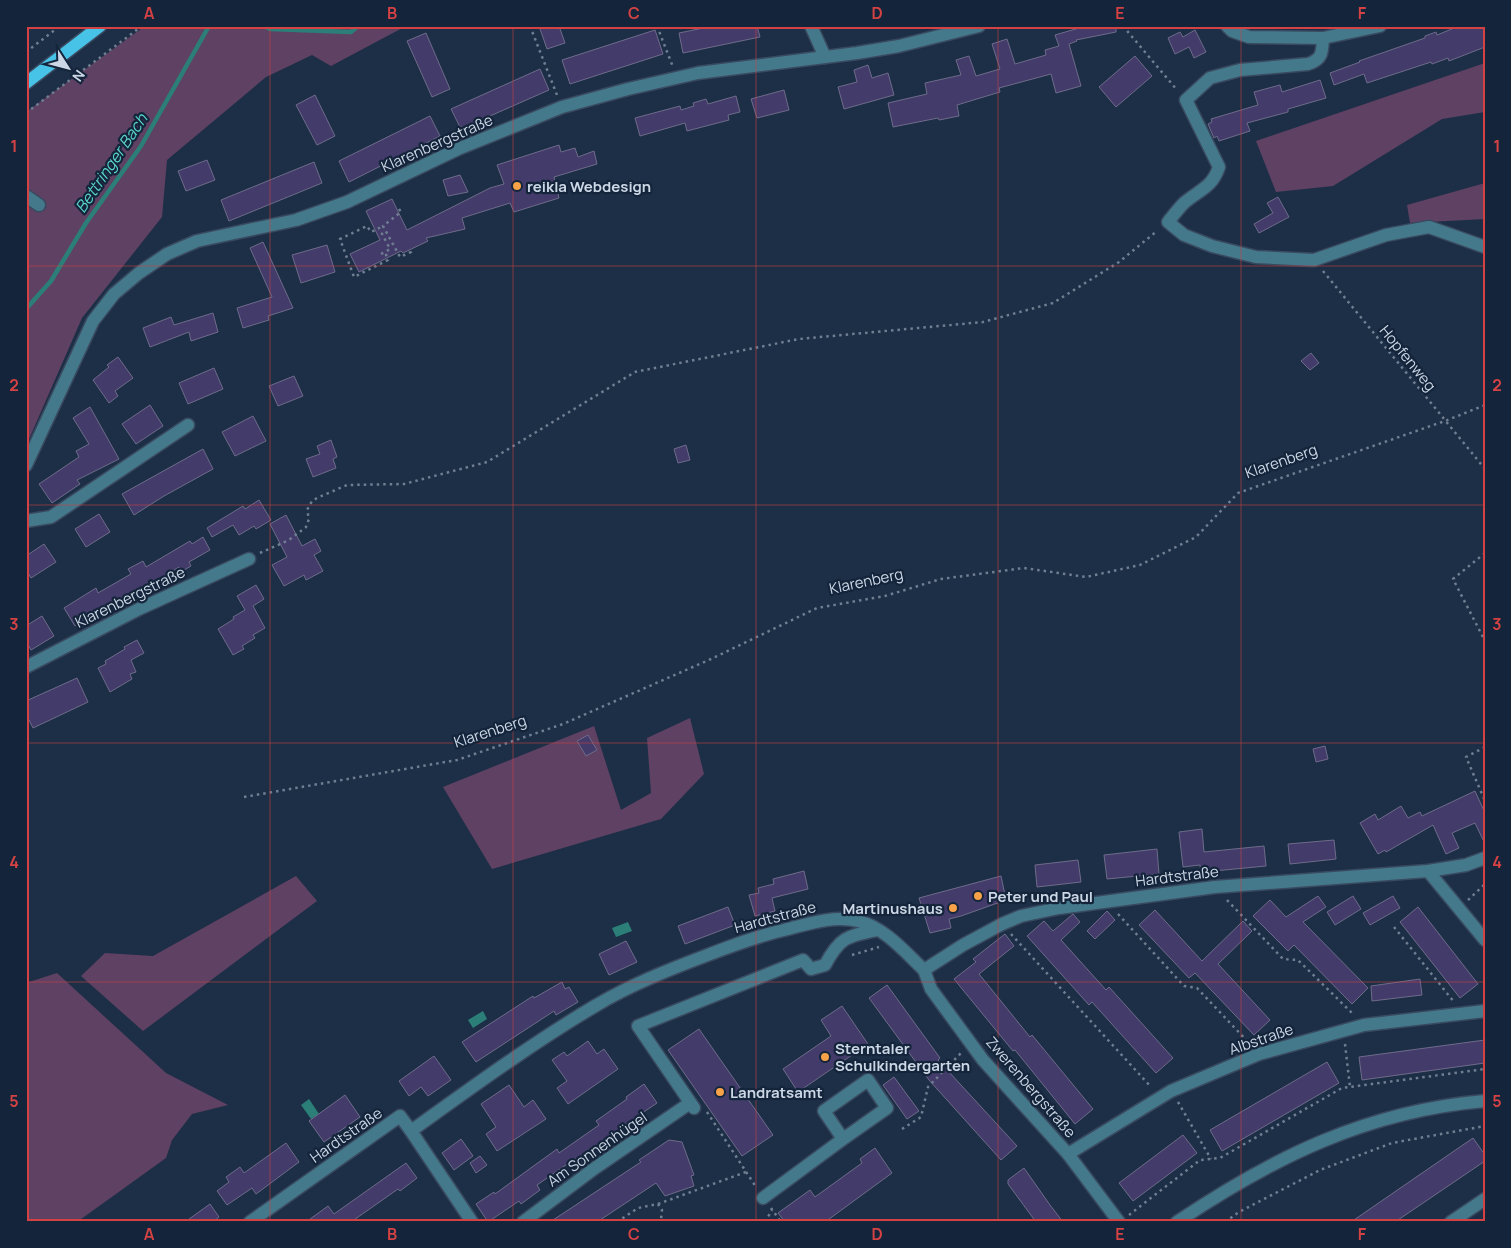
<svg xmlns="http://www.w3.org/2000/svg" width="1511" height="1248" viewBox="0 0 1511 1248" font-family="Manrope,sans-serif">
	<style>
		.green { fill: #5f4163 }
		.water { fill: #2b7f78 }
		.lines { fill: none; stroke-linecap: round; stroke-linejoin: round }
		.stream { stroke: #2b7f78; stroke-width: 4.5 }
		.building { fill: #433c6b; stroke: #6e6b8a }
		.minor-casing { stroke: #394a60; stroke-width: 15 }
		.major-casing { stroke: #394a60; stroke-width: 15 }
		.path { stroke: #707e92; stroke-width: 2.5; stroke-dasharray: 2.5 4; stroke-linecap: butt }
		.minor { stroke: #44798b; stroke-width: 12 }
		.major { stroke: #48c3e8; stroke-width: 12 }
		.grid { fill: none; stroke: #d44244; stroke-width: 1; stroke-opacity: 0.55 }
		.poi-dot { fill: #f7a248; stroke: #14253b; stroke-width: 2 }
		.labels { text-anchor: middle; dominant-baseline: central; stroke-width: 4.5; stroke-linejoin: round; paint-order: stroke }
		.street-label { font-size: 15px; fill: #ccd7e6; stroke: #14253b }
		.poi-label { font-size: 15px; font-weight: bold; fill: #ccd7e6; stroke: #14253b; text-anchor: start }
		.water-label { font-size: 16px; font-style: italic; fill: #5bd5cb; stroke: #14253b }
		.neatline { fill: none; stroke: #d44244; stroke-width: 2 }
		.grid-label { font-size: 16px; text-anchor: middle; font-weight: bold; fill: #d44244 }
	</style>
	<rect width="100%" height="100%" fill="#1d2f46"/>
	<!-- green -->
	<g class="green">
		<path d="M145 26H406L331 66 312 55 266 77 167 160 162 217 82 318 26 446V112Z"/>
		<path d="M1485 63V112L1442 119 1333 186 1276 192 1256 141Z"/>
		<path d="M1485 183V219L1410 223 1407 205Z"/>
		<path d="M690 718 704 774 661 819 492 869 443 787 594 726 621 810 651 793 647 738Z"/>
		<path d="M296 876 317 901 143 1031 81 976 105 953 153 956Z"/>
		<path d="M57 973 166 1073 228 1105 192 1114 172 1140 166 1158 77 1222H26V983Z"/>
	</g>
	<!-- water -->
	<g class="water">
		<path d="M628 922 632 931 616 937 612 928Z"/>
		<path d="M483 1011 487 1019 473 1028 468 1020Z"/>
		<path d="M309 1099 319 1114 311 1119 301 1105Z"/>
	</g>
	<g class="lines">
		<!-- stream -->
		<g class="stream">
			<path d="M264 26 270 29 351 32 358 26"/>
			<path d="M26 309 51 281 86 223 141 146 209 26"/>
		</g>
	</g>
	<!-- building -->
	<g class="building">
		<path d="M539 26H559L565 43 547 49Z"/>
		<path d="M713 26H757L760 37 683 53 679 33Z"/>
		<path d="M1086 26H1116V32L1076 40 1077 41 1069 44 1081 86 1056 93 1051 74 999 88 1000 92 957 105 959 116 939 120 938 118 893 127 888 103 927 94 925 83 961 75 956 60 969 56 976 76 1000 69 992 44 1007 39 1015 64 1046 55 1045 50 1059 46 1055 35Z"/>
		<path d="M1459 26H1485V47L1449 61 1448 58 1432 64 1431 62 1367 83 1364 74 1334 85 1330 73 1360 62 1359 61 1425 38V36L1436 32 1437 35Z"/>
		<path d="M655 30 663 54 570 84 562 60Z"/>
		<path d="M1195 30 1206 52 1194 58 1189 47 1175 54 1168 38 1180 32 1183 37Z"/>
		<path d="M426 33 450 89 432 97 407 41Z"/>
		<path d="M1135 56 1152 76 1116 107 1099 87Z"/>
		<path d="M868 65 872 78 888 73 894 95 844 109 838 87 857 82 854 70Z"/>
		<path d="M540 69 549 90 465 127H460L451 109Z"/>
		<path d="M1320 80 1326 98 1288 109V112L1247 123 1250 131 1219 141 1217 136 1214 138 1208 124 1212 122 1211 119 1258 105 1254 92 1280 85 1282 92Z"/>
		<path d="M784 90 789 110 757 118 751 99Z"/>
		<path d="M315 95 335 136 317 145 296 105Z"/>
		<path d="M736 96 740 112 728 115 729 120 687 131 685 123 640 136 635 118 680 106 681 110 694 106 693 103 706 99 708 104Z"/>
		<path d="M430 116 440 136 349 182 339 161Z"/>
		<path d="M559 145 561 152 575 148 578 157 594 151 597 164 554 177 559 198 514 212 510 203 462 218 465 229 426 238 428 241 403 253 401 251 359 272 350 254 380 240 366 211 392 199 407 230 490 188 504 184 497 165Z"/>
		<path d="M207 160 215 180 186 191 178 171Z"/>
		<path d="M314 162 322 183 229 221 221 200Z"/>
		<path d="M460 175 468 192 448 196 443 180Z"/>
		<path d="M1278 197 1289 217 1259 233 1254 224 1273 213 1267 203Z"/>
		<path d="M263 242 293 308 268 316 269 320 243 328 237 308 272 297 250 248Z"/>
		<path d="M327 245 335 272 301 283 292 255Z"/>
		<path d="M213 313 218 332 191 341 189 332 150 347 143 328 171 317 174 325Z"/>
		<path d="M1311 353 1319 363 1310 370 1301 361Z"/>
		<path d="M118 357 133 378 115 391 118 396 109 403 93 380 109 367 107 365Z"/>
		<path d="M214 368 223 389 188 404 179 383Z"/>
		<path d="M294 376 303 396 278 406 269 386Z"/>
		<path d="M150 405 163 426 136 444 122 424Z"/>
		<path d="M90 407 119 459 77 480 80 484 52 503 39 484 79 457 76 451 89 444 73 418Z"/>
		<path d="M253 416 266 441 235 456 222 432Z"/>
		<path d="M331 440 337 457 333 459 336 468 313 477 306 459 320 454 317 446Z"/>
		<path d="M686 445 690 460 678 463 674 449Z"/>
		<path d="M203 449 213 469 164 496 134 515 122 494Z"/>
		<path d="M259 500 271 520 256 529 254 526 239 535 233 525 212 537 207 528 243 506 245 509Z"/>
		<path d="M99 514 110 532 86 547 75 529Z"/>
		<path d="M286 515 302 546 315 539 321 551 314 555 323 571 306 580 304 575 284 586 272 565 287 557 270 524Z"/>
		<path d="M203 537 210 550 189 562 191 566 181 572 179 567 155 582 157 585 124 604 121 598 75 626 64 608 96 588 98 593 131 574 128 569 143 561 146 567 190 541 192 544Z"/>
		<path d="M44 544 56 562 31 578 26 570V556Z"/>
		<path d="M256 585 264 599 253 606 265 628 253 635 255 638 242 646 244 649 233 655 218 629 234 619 233 617 245 610 237 596Z"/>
		<path d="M42 616 54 636 31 650 26 641V626Z"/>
		<path d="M137 640 144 653 131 660 136 672 130 674 132 679 110 692 98 668 106 664 105 661 125 649 124 647Z"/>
		<path d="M77 678 88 702 33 728 26 714V701Z"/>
		<path d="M588 735 597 750 586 756 577 741Z"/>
		<path d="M1325 746 1328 759 1316 762 1313 749Z"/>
		<path d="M1475 791 1485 813V844L1475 823 1452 833 1459 848 1446 854 1433 825 1386 852 1385 850 1378 854 1360 823 1375 814 1378 820 1401 806 1408 818 1420 812 1422 816Z"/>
		<path d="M1202 829 1204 852 1264 846 1266 866 1214 871V873L1201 874 1200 865 1183 867 1179 832Z"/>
		<path d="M1334 840 1336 859 1290 864 1288 844Z"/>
		<path d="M1157 849 1159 874 1107 879 1104 855Z"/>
		<path d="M1078 860 1081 882 1037 887 1035 865Z"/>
		<path d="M804 871 808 889 772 898 775 911 755 916 749 895 759 893 758 888 774 884 773 879Z"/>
		<path d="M1001 876 1006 900 961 916 949 919 951 928 930 933 919 898Z"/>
		<path d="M1318 896 1326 907 1303 922 1368 988 1352 1004 1294 945 1288 951 1253 916 1270 900 1286 917Z"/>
		<path d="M1353 896 1361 909 1335 925 1327 912Z"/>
		<path d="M1393 896 1400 908 1370 925 1363 913Z"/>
		<path d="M728 907 735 925 685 944 678 926Z"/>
		<path d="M1418 907 1478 984 1460 998 1400 922Z"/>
		<path d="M1155 910 1202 961 1243 921 1252 931 1218 964 1270 1020 1254 1035 1195 973 1189 978 1139 925Z"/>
		<path d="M1107 911 1115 920 1095 939 1087 931Z"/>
		<path d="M1073 914 1080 922 1061 940 1106 990 1109 987 1173 1058 1156 1073 1092 1002 1089 1005 1027 936 1044 921 1053 931Z"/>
		<path d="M1005 934 1014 946 979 974 1030 1037 1032 1035 1093 1109 1075 1124 1015 1050 1013 1051 954 979 976 962 973 959Z"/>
		<path d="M626 941 637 962 609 975 599 954Z"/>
		<path d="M1420 979 1422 995 1372 1001 1371 986Z"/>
		<path d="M562 982 565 989 569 987 578 1002 556 1015 554 1011 476 1062 462 1042 533 996 534 998Z"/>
		<path d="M887 985 940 1058 938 1060 1017 1146 1001 1160 929 1080 869 998Z"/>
		<path d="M842 1006 868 1044 798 1092 783 1069 831 1036 821 1020Z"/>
		<path d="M699 1029 773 1135 742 1156 668 1050Z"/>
		<path d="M1485 1040V1063L1362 1080 1359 1057Z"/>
		<path d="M588 1041 597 1054 604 1049 618 1069 568 1104 557 1088 567 1081 552 1060 564 1052 567 1056Z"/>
		<path d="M434 1056 451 1080 428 1096 421 1087 409 1096 399 1081Z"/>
		<path d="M1327 1062 1339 1083 1222 1151 1210 1130Z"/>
		<path d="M894 1077 919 1111 907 1119 883 1085Z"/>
		<path d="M644 1084 657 1103 626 1124 627 1126 597 1147 599 1150 580 1164 576 1158 537 1185 540 1190 521 1204 519 1201 488 1222 476 1204 494 1192 495 1194 557 1149 559 1153 599 1125 596 1121 627 1099 626 1097Z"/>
		<path d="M509 1085 524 1107 533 1100 546 1119 497 1151 486 1134 496 1127 481 1104Z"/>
		<path d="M345 1095 360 1117 324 1142 309 1121Z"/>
		<path d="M1183 1135 1197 1153 1133 1201 1119 1183Z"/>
		<path d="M1473 1138 1485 1155V1161L1395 1222H1351Z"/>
		<path d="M461 1139 473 1156 454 1170 442 1153Z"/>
		<path d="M669 1140 682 1142 694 1175 691 1176 694 1186 665 1196 656 1183 597 1222H550L641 1162 639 1160Z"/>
		<path d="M286 1143 299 1162 256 1194 252 1188 227 1205 217 1191 229 1182 226 1177 240 1167 244 1173Z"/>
		<path d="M875 1148 892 1173 825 1222H785L778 1213 810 1190 815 1197 862 1163 860 1159Z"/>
		<path d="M480 1156 487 1165 476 1173 470 1163Z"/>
		<path d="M406 1163 417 1178 400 1191 398 1189 351 1222H306L328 1206 334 1214Z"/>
		<path d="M1024 1168 1050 1205 1063 1222H1036L1008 1184V1180Z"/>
		<path d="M210 1204 219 1217 213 1222H185Z"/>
	</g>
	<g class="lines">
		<defs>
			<g id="minor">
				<path d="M811 26 825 57"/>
				<path d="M1227 26 1232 31 1249 37 1323 38 1380 26"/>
				<path d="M1323 38C1322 52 1323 59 1308 64L1240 70 1210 78 1186 100 1219 167C1212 188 1199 190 1184 203 1178 209 1173 216 1168 222L1184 235 1212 246 1256 257 1314 260 1386 235 1429 227 1485 247"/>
				<path d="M26 196 39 205"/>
				<path d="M26 465 93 321 114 294 139 273 167 254 197 241 296 220 347 202 458 149 562 107 628 89 698 73 857 53 899 46 979 26"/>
				<path d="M26 521 51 517 188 425"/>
				<path d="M26 667 139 609 249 559"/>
				<path d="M1428 871 1485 940"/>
				<path d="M924 970 931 989 983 1060 1068 1154 1119 1222"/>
				<path d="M694 1108 638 1026 803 960 811 969 825 965C840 937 847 936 877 930"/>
				<path d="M411 1131 472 1222"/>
				<path d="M1068 1154 1171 1091 1259 1054 1364 1025 1485 1011"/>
				<path d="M763 1198 843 1139 887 1108 868 1080 824 1111 843 1139"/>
				<path d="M250 1222 400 1116 411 1131C471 1088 531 1044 595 1006 630 985 668 970 705 956 731 946 757 936 784 930 808 924 833 915 858 921 884 927 905 952 924 970L963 945 1002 924 1021 916 1059 908 1215 887 1428 871 1466 865 1485 858"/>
				<path d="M523 1222 595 1168 690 1103"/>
				<path d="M1177 1222C1274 1157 1367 1111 1485 1101"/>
				<path d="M1451 1222 1485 1199"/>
			</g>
			<path id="major" d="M26 83 100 26"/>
		</defs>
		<!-- minor casing -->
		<use href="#minor" class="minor-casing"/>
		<!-- major casing -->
		<use href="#major" class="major-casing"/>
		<!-- path -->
		<g class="path">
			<path d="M530 26 557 95"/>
			<path d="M657 26 673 67"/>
			<path d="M1123 26 1177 90"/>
			<path d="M26 52 60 26"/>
			<path d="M26 113 142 26"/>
			<path d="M399 209 401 212 383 226 400 257 411 252 410 250"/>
			<path d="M381 254 385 252 388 260 354 277 340 239 367 226 371 232 379 228 390 249 385 252"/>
			<path d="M1323 271 1485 469"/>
			<path d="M260 553 289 540 306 527 309 519 307 510 312 501 317 498 347 485 404 484 487 462 635 372 799 339 983 322 1053 303 1119 262 1157 231"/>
			<path d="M1485 553 1453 579 1485 641"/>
			<path d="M1485 747 1466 757 1485 801"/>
			<path d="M244 797 457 760 563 724 711 659 817 608 885 596 941 579 1024 568 1086 577 1140 565 1196 537 1238 493 1445 421 1485 405"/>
			<path d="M1227 900 1283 959 1298 960 1354 1015"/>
			<path d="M1468 900 1485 884"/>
			<path d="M1118 914 1184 986 1197 988 1250 1044"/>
			<path d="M1394 927 1454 1002"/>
			<path d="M1011 934 1151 1087"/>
			<path d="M852 955 879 947"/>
			<path d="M1345 1044 1350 1087"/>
			<path d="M1178 1102 1211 1159"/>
			<path d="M707 1112 756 1187"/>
			<path d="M902 1129 921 1117 928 1087 961 1053"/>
			<path d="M658 1204 746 1172"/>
			<path d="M771 1208 781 1222"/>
			<path d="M1129 1215 1200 1160 1220 1158 1342 1088 1485 1069"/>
			<path d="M617 1222 638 1208 658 1204 662 1210 661 1219 657 1222"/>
			<path d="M765 1222 772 1210"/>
			<path d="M1225 1222 1239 1212 1320 1170 1392 1143 1485 1126"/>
		</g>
		<!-- minor -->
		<use href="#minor" class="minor"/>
		<!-- major -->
		<use href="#major" class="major"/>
	</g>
	<!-- grid -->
	<path class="grid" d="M270 26V1222M513 26V1222M756 26V1222M998 26V1222M1241 26V1222M26 266H1485M26 505H1485M26 743H1485M26 982H1485"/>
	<!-- markers -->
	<g class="poi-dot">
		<circle cx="517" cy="186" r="5"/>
		<circle cx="978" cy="896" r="5"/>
		<circle cx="953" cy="908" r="5"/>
		<circle cx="825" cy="1057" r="5"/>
		<circle cx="720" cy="1092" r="5"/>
	</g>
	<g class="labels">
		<!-- street labels -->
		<g class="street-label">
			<text transform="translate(437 143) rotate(-24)">Klarenbergstraße</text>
			<text transform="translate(1408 358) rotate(51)">Hopfenweg</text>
			<text transform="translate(1281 461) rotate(-19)">Klarenberg</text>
			<text transform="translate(866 581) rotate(-12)">Klarenberg</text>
			<text transform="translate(130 597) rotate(-26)">Klarenbergstraße</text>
			<text transform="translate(490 731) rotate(-18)">Klarenberg</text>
			<text transform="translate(1177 876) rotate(-7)">Hardtstraße</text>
			<text transform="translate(775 917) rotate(-15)">Hardtstraße</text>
			<text transform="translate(1261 1039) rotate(-19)">Albstraße</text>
			<text transform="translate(1031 1087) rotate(49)">Zwerenbergstraße</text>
			<text transform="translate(346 1135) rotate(-35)">Hardtstraße</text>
			<text transform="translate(597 1149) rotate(-35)">Am Sonnenhügel</text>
		</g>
		<!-- poi labels -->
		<g class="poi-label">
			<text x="527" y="186">reikla Webdesign</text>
			<text x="988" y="896">Peter und Paul</text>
			<text x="943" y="908" text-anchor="end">Martinushaus</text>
			<text x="835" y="1048">Sterntaler<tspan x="835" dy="17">Schulkindergarten</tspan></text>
			<text x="730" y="1092">Landratsamt</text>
		</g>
		<!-- water labels -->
		<g class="water-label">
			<text transform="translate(111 163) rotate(-56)">Bettringer Bach</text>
		</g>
	</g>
	<!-- border -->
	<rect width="1511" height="1248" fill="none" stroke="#14253b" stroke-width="55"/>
	<!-- north arrow -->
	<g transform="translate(68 68) rotate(126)" stroke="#14253b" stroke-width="4" paint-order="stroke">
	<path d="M0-4L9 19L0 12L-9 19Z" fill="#ccd7e6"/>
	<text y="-8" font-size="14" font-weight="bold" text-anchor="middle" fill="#ccd7e6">N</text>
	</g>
	<rect x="28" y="28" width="1456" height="1192" class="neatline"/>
	<g class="grid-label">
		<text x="149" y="19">A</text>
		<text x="392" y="19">B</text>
		<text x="634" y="19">C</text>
		<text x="877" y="19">D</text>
		<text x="1120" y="19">E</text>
		<text x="1362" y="19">F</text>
		<text x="14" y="152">1</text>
		<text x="1497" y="152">1</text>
		<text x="14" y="391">2</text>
		<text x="1497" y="391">2</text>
		<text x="14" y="630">3</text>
		<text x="1497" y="630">3</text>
		<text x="14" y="868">4</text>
		<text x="1497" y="868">4</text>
		<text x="14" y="1107">5</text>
		<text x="1497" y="1107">5</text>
		<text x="149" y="1240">A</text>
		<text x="392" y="1240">B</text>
		<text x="634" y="1240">C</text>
		<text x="877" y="1240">D</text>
		<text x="1120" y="1240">E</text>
		<text x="1362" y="1240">F</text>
	</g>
</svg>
